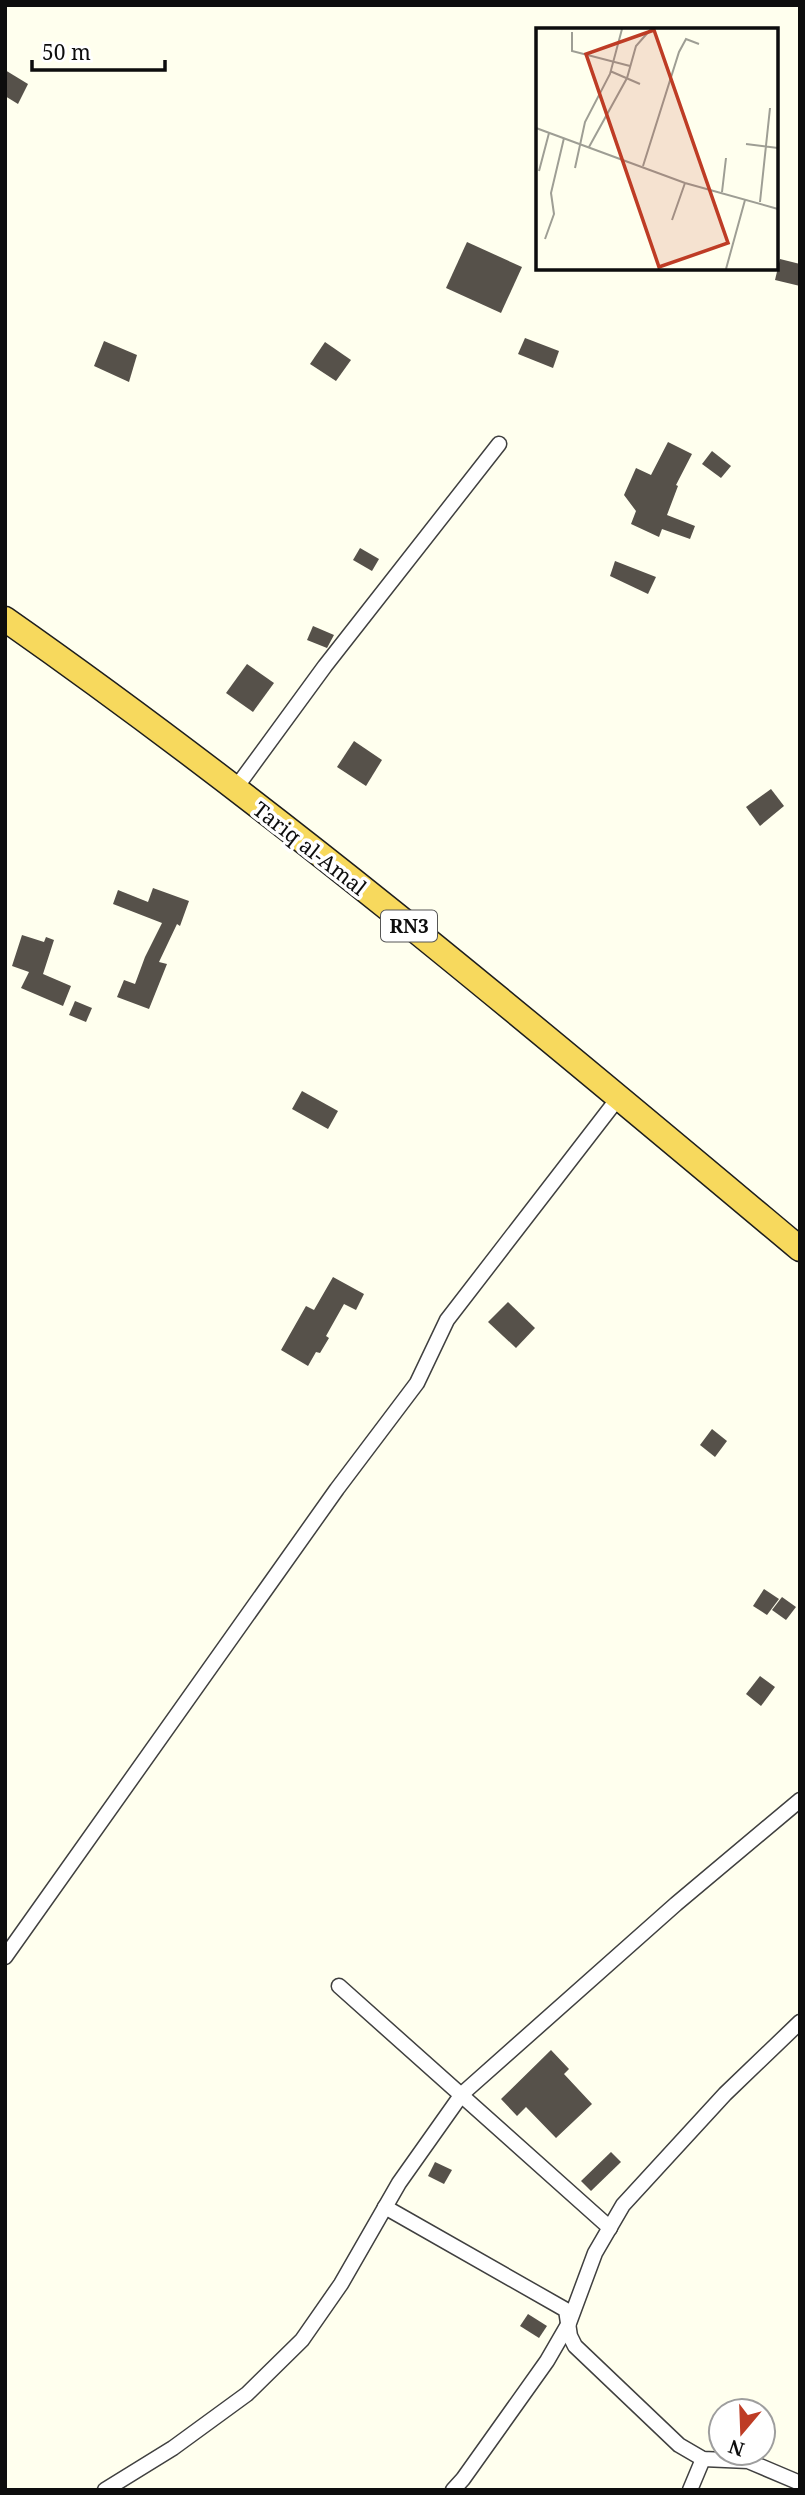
<svg xmlns="http://www.w3.org/2000/svg" width="805" height="2495" viewBox="0 0 805 2495" font-family="'Noto Serif',serif">
	<style>
		.building { fill: #56514a }
		.lines { fill: none; stroke-linecap: round; stroke-linejoin: round }
		.minor-casing { stroke: #404040; stroke-width: 17 }
		.trunk-casing { stroke: #1e1e1e; stroke-width: 27 }
		.minor { stroke: #fff; stroke-width: 14 }
		.trunk { stroke: #f7d95d; stroke-width: 24 }
		.labels { text-anchor: middle; dominant-baseline: central; stroke-width: 7; stroke-linejoin: round; paint-order: stroke }
		.shield { fill: #fff; stroke: #565656; stroke-width: 2 }
		.shield-label { font-size: 19px; font-weight: bold; fill: #0d0d0d }
		.street-label { font-size: 21px; fill: #0d0d0d; stroke: #fff }
		.inset-road { fill: none; stroke: #9e9e94; stroke-width: 2 }
		.view { fill: #be3c25; fill-opacity: 0.15; stroke: #be3c25; stroke-width: 3.5 }
		.inset-edge { fill: none; stroke: #0d0d0d; stroke-width: 3.5 }
	</style>
	<rect width="100%" height="100%" fill="#ffe"/>
	<!-- building -->
	<g class="building">
		<path d="M5 70 28 84 18 104 5 96Z"/>
		<path d="M467 242 522 267 501 313 446 288Z"/>
		<path d="M780 259 800 264V286L775 280Z"/>
		<path d="M525 338 559 351 553 368 518 354Z"/>
		<path d="M104 341 137 355 129 382 94 366Z"/>
		<path d="M325 342 351 360 336 381 310 364Z"/>
		<path d="M668 442 692 454 676 485 678 486 667 515 695 526 690 539 662 529 659 537 631 524 636 511 624 495 636 468 651 475Z"/>
		<path d="M712 451 731 466 721 478 702 464Z"/>
		<path d="M360 548 379 559 372 571 353 560Z"/>
		<path d="M615 561 656 577 648 594 610 576Z"/>
		<path d="M313 626 334 635 327 648 307 640Z"/>
		<path d="M247 664 274 683 253 712 226 693Z"/>
		<path d="M354 741 382 760 366 786 337 767Z"/>
		<path d="M771 789 784 806 760 826 746 807Z"/>
		<path d="M153 888 189 901 180 926 177 924 159 962 167 964 149 1009 117 997 124 980 135 984 145 957 162 923 113 904 118 890 148 902Z"/>
		<path d="M22 935 44 942 46 937 54 940 43 974 71 986 63 1006 21 988 29 972 12 966Z"/>
		<path d="M75 1001 92 1008 86 1022 69 1015Z"/>
		<path d="M302 1091 338 1111 328 1129 292 1109Z"/>
		<path d="M333 1277 364 1294 356 1310 344 1304 326 1336 329 1338 320 1353 316 1352 308 1366 281 1350 306 1306 314 1310Z"/>
		<path d="M508 1302 535 1328 516 1348 488 1322Z"/>
		<path d="M712 1429 727 1441 715 1457 700 1445Z"/>
		<path d="M764 1589 779 1599 767 1615 753 1606Z"/>
		<path d="M782 1597 796 1607 786 1620 772 1610Z"/>
		<path d="M760 1676 775 1687 761 1706 746 1694Z"/>
		<path d="M551 2050 569 2069 564 2074 592 2104 556 2138 526 2107 517 2116 501 2099Z"/>
		<path d="M611 2152 621 2162 591 2191 581 2181Z"/>
		<path d="M435 2162 452 2170 444 2184 428 2176Z"/>
		<path d="M528 2314 547 2326 539 2338 520 2326Z"/>
	</g>
	<g class="lines">
		<defs>
			<g id="minor">
				<path d="M235 789 325 666 499 444"/>
				<path d="M5 1957 337 1489 417 1383 447 1320 619 1097"/>
				<path d="M339 1986 610 2228"/>
				<path d="M385 2207 566 2310 570 2336 575 2346 679 2445 703 2459 748 2461 800 2483"/>
				<path d="M105 2490 173 2448 247 2394 302 2340 341 2284 399 2183 462 2094 676 1904 800 1800"/>
				<path d="M453 2490 463 2479 547 2361 569 2323 595 2253 623 2205 725 2094 800 2022"/>
				<path d="M690 2490 703 2459"/>
			</g>
			<path id="trunk" d="M5 619C282 813 541 1032 800 1249"/>
		</defs>
		<!-- minor casing -->
		<use href="#minor" class="minor-casing"/>
		<!-- trunk casing -->
		<use href="#trunk" class="trunk-casing"/>
		<!-- minor -->
		<use href="#minor" class="minor"/>
		<!-- trunk -->
		<use href="#trunk" class="trunk"/>
	</g>
	<g class="labels">
		<!-- shield labels -->
		<rect class="shield" x="381" y="910.5" width="56" height="31" rx="5"/>
		<g class="shield-label">
			<text x="409" y="926">RN3</text>
		</g>
		<!-- street labels -->
		<g class="street-label">
			<text transform="translate(310 848) rotate(38)">Tariq al-Amal</text>
		</g>
	</g>
	<!-- overview -->
	<g transform="translate(536 28)">
		<rect width="242" height="242" fill="#ffe"/>
		<path class="inset-road" d="M36 4V23L94 38M74 43 104 56M0 100 149 155 242 181M210 116 242 120M53 119 91 50 100 18 115 1M107 138 143 24 150 11 163 16M39 140 49 94 74 46 86 1M3 143 13 105M186 164 190 130M224 174 234 80M136 192 149 155M9 211 18 186 15 165 28 110M190 241 209 172"/>
		<path class="view" d="M118 2 192 215 123 239 50 26Z"/>
		<rect width="242" height="242" class="inset-edge"/>
	</g>
	<!-- border -->
	<rect width="805" height="2495" fill="none" stroke="#0d0d0d" stroke-width="14"/>
	<!-- north arrow -->
	<g transform="translate(742 2432) rotate(199)"><circle r="33" fill="#ffffff" stroke="#9e9e9e" stroke-width="2"/>
	<path d="M0-5L12 26L0 18L-12 26Z" fill="#be3c25"/>
	<text y="-10" font-size="19" font-weight="bold" text-anchor="middle" fill="#0d0d0d">N</text>
	</g>
	<!-- scale -->
	<path d="M32 60v10h133v-10" fill="none" stroke="#0d0d0d" stroke-width="3.5"/>
	<text x="42" y="60" font-size="21" fill="#0d0d0d" stroke="#ffffff" stroke-width="5" paint-order="stroke">50 m</text>
</svg>
